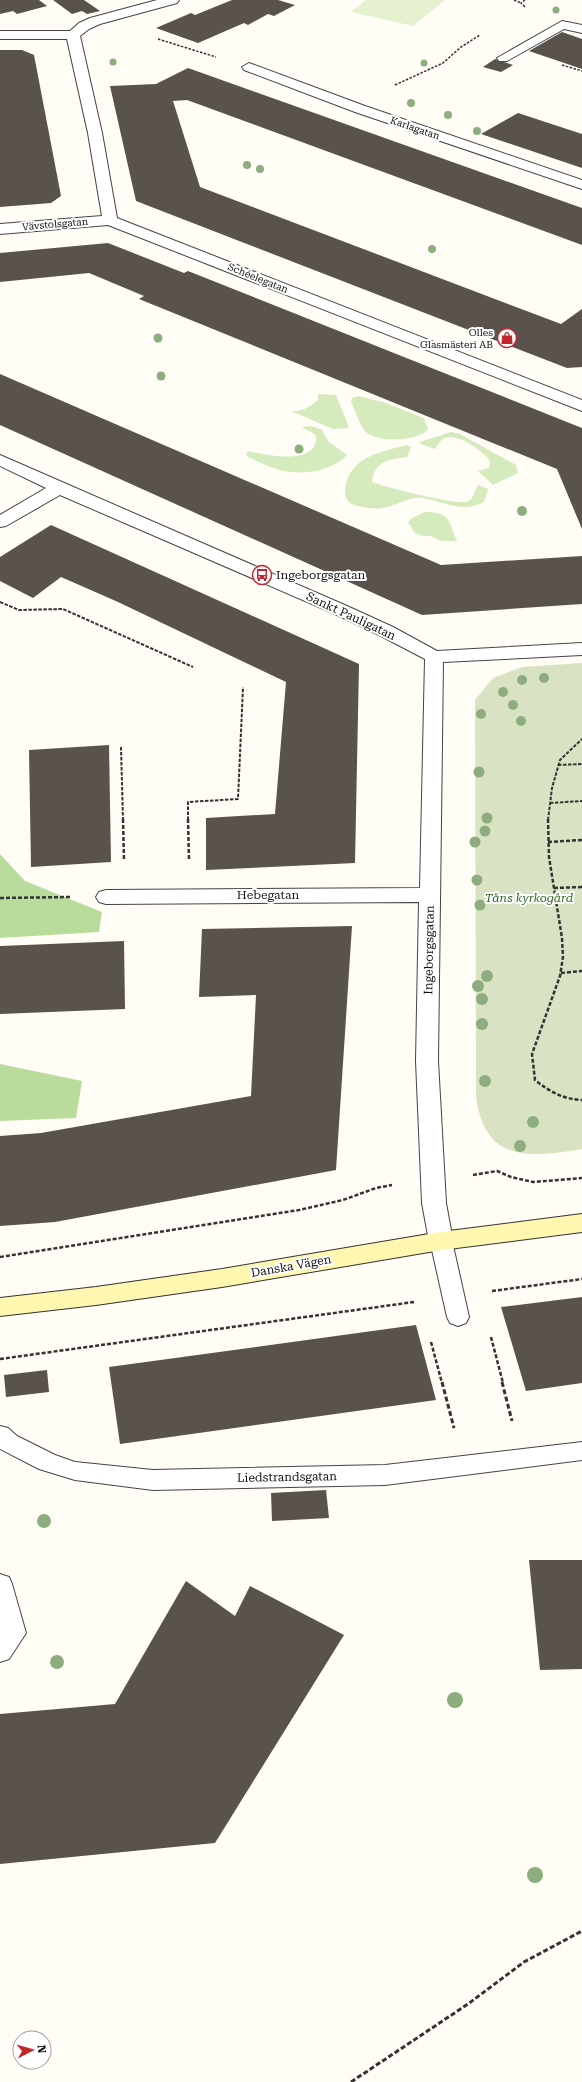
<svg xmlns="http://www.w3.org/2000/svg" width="582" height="2082" viewBox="0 0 582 2082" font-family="'Roboto Serif',serif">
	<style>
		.green { fill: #d5ebbd }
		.forest { fill: #b9dc9c }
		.cemetery { fill: #d9e3c4 }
		.pitch { fill: #e6f2cf }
		.building { fill: #5a524d }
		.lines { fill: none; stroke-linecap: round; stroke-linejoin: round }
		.lane-casing { stroke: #444; stroke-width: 2 }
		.street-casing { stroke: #444; stroke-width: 2 }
		.secondary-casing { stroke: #333; stroke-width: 2 }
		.path-far3 { stroke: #333; stroke-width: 1.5; stroke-dasharray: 2.5 1.5; stroke-linecap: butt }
		.path-far2 { stroke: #333; stroke-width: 2; stroke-dasharray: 3.5 1.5; stroke-linecap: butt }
		.path-far1 { stroke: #333; stroke-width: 2.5; stroke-dasharray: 4 2; stroke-linecap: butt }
		.path { stroke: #333; stroke-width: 3; stroke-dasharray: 5 2.5; stroke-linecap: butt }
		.lane { fill: #fff; fill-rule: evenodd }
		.street { fill: #fff; fill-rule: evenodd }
		.secondary { fill: #fff6b0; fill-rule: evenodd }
		.tree { fill: #8dad7f }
		.labels { text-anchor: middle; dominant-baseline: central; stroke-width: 4; stroke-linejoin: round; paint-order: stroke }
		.far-street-label { font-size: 10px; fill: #111; stroke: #fff }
		.far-poi-label { font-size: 10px; fill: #111; stroke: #fff; text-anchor: end }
		.poi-label { font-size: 12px; fill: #111; stroke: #fff; text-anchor: start }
		.street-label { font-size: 12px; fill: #111; stroke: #fff }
		.park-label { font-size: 12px; font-style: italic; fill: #2f6b1f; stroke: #fff }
	</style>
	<rect width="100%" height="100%" fill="#fffdf5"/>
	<!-- green -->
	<g class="green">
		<path d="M318 394 336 395 349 428 333 429 291 411C303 412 309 407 318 400Z"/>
		<path d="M358 396 383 402 424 418 428 430C418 441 377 443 366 432 359 425 355 410 351 401L352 398Z"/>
		<path d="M310 426 321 429 329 442 347 455C332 471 304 475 283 471 271 468 259 462 248 457L246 454 248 451C267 455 319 467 316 435L302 427Z"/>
		<path d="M451 432 460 434 516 465 518 473 493 485 478 471 489 468 490 461C483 451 456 431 443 439 440 441 437 446 435 449L421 444 420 442Z"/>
		<path d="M407 445 411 447 407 457C390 459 374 461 372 482 385 487 461 507 469 501 474 498 475 489 478 485L488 489 484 502C462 514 444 501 422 498 410 496 399 504 387 507 377 510 364 508 354 505 348 503 345 498 345 492 347 457 380 452 407 445Z"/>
		<path d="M425 512C451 512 448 521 457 541H441L430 536H422L414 532 408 522 412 518Z"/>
	</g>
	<!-- forest -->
	<g class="forest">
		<path d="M0 854 25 881 102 912 99 932 0 938Z"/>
		<path d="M0 1064 82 1081 76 1118 0 1121Z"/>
	</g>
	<!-- cemetery -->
	<path class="cemetery" d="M582 663V1149C530 1158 484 1163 476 1096L475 700 493 678 522 667Z"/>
	<!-- pitch -->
	<path class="pitch" d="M366 0H445L413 26 351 12Z"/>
	<!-- building -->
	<g class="building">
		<path d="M0 0H39L47 6 17 14 13 11 0 14Z"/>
		<path d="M53 0H84L100 11 87 14 82 11 72 14Z"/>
		<path d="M232 0H278L295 5 274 16 268 14 248 25 244 23 198 43 156 28 191 13 195 15Z"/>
		<path d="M562 32 582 39V69L529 51Z"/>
		<path d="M0 50H22L34 55 61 196 51 203 0 207Z"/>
		<path d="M495 59 513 65 501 72 483 67Z"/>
		<path d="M188 68 582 208V245L187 100 173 101 200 187 561 324 582 309V367L567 368 136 201 110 86 156 84Z"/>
		<path d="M518 113 582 134V168L481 134Z"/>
		<path d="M108 243 184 273 188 271 582 428V529L557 469 139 299 144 296 89 273 0 282V253Z"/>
		<path d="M0 374 441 565 582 556V604L422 615 0 425Z"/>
		<path d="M51 525 359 664 355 863 206 870V818L275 814 286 682 118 602 61 577 33 598 0 581V557Z"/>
		<path d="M109 745 111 862 31 867 29 750Z"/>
		<path d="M352 926 336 1170 55 1222 0 1226V1136L41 1133 251 1096 256 995 199 997 202 929Z"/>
		<path d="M124 941 125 1009 0 1014V946Z"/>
		<path d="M582 1297V1383L526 1391 501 1307Z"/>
		<path d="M416 1325 436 1400 120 1444 109 1367Z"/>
		<path d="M47 1370 49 1392 6 1397 4 1375Z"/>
		<path d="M326 1490 329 1518 272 1521 271 1493Z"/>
		<path d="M529 1560H582V1669L540 1670Z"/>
		<path d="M186 1581 235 1616 250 1586 344 1635 215 1843 0 1864V1714L115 1704Z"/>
	</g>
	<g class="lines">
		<defs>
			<g id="lane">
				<path d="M562 21 582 25V33L564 29 507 61H499L497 58Z"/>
				<path d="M441 1233 449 1235 452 1241 469 1317 466 1323 458 1326 450 1323 447 1317 430 1241 433 1235Z"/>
				<path d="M0 1426 8 1428 17 1436 55 1455 75 1462 153 1470 385 1465 582 1442V1460L385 1485 153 1490 75 1480 39 1469 0 1449Z"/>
				<path d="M0 1574 9 1577 12 1584 26 1633 9 1659 0 1662Z"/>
			</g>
			<g id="street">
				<path d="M157 0H179L177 3 100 24 89 29 80 36 102 133 117 218 582 400V411L108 225 0 234V224L102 216 88 133 67 39H0V31H70L79 23 90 18Z"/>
				<path d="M249 63 365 106 582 180V189L355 112 244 70 242 67Z"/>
				<path d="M0 455 347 606 393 627 437 651 582 643V655L443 662 438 1061 446 1203 453 1241 449 1247 441 1250 433 1247 429 1241 422 1203 416 1061 419 902 106 904 99 902 96 897 99 892 106 890 420 888 425 659 379 635 335 614 60 495 6 526 0 527V515L46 488 0 466Z"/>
			</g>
			<path id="secondary" d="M582 1214V1232L441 1250 222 1287 96 1305 0 1316V1298L96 1287 222 1269 441 1232Z"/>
		</defs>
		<!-- lane casing -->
		<use href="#lane" class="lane-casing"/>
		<!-- street casing -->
		<use href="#street" class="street-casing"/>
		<!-- secondary casing -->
		<use href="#secondary" class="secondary-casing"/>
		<!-- path-far3 -->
		<g class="path-far3">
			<path d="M514 0 521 3"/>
			<path d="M525 0 521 3 526 8"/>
			<path d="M158 39 216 57"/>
			<path d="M562 65 582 71"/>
			<path d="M395 85 443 63 461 47 480 35"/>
		</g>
		<!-- path-far2 -->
		<g class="path-far2">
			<path d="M0 602 19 610 63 609 193 667"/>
			<path d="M121 747 123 820"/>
			<path d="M558 765 582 764"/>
			<path d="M550 803 582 801"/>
			<path d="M188 820V802L238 799 243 687"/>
			<path d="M548 820 552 788 560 760 582 739"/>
		</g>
		<!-- path-far1 -->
		<g class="path-far1">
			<path d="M123 819 124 860"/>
			<path d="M188 819 189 860"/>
			<path d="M548 819 549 857 562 938 563 957 560 976 532 1054 535 1080C550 1092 563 1099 582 1100"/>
			<path d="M548 842 582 840"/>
			<path d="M554 888 582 887"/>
			<path d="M0 898 72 897"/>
			<path d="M561 973 582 971"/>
			<path d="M473 1175 497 1171 511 1177 533 1182 582 1178"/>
			<path d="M0 1257 299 1210 343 1200 376 1188 392 1185"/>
			<path d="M492 1291 582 1279"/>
			<path d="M491 1337 503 1383"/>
			<path d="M431 1342 442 1383"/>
			<path d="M0 1359 414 1302"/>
		</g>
		<!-- path -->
		<g class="path">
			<path d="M442 1382 454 1428"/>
			<path d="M502 1382 512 1421"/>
			<path d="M351 2082 468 2004 524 1962 582 1931"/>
		</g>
		<!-- lane -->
		<use href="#lane" class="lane"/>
		<!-- street -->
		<use href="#street" class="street"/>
		<!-- secondary -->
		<use href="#secondary" class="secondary"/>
	</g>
	<!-- trees -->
	<g class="tree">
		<circle cx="556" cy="10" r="3.5"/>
		<circle cx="113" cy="62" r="3.5"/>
		<circle cx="424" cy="63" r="3.5"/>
		<circle cx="411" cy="103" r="4"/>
		<circle cx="448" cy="115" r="4"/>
		<circle cx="477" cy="131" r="4"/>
		<circle cx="247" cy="165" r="4"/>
		<circle cx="260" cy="169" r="4"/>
		<circle cx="432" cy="249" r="4"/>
		<circle cx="158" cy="338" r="4.5"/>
		<circle cx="161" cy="376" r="4.5"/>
		<circle cx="299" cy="449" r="4.5"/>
		<circle cx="522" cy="511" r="5"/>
		<circle cx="544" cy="678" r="5"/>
		<circle cx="522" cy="680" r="5"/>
		<circle cx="503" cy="692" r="5"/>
		<circle cx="513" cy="705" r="5"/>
		<circle cx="481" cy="714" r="5"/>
		<circle cx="521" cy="721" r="5"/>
		<circle cx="479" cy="772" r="5.5"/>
		<circle cx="487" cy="818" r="5.5"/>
		<circle cx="485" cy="831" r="5.5"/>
		<circle cx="475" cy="842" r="5.5"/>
		<circle cx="477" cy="880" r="5.5"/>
		<circle cx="480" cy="905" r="5.5"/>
		<circle cx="487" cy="976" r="6"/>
		<circle cx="478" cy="986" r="6"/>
		<circle cx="482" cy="999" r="6"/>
		<circle cx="482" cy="1024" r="6"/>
		<circle cx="485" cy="1081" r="6"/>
		<circle cx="533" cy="1122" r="6"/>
		<circle cx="520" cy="1146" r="6"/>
		<circle cx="44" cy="1521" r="7"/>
		<circle cx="57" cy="1662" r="7"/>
		<circle cx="455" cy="1700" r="8"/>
		<circle cx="535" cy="1875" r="8"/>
	</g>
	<!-- icons -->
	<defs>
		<symbol id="shop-ring" viewBox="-11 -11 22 22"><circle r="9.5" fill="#fff" stroke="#c4262e" stroke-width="1.5"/><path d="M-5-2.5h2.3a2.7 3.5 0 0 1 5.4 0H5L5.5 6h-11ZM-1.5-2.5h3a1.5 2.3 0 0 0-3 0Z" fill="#c4262e"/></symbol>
		<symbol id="bus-ring" viewBox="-11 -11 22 22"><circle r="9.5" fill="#fff" stroke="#c4262e" stroke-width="1.5"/><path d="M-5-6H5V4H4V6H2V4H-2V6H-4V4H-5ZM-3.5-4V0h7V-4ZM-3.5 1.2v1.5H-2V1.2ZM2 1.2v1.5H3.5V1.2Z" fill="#c4262e"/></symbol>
	</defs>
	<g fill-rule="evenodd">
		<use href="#shop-ring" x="496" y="327" width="22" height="22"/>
		<use href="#bus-ring" x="251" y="564" width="22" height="22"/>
	</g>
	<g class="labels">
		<!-- far-street labels -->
		<g class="far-street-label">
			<text transform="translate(415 128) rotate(19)">Karlagatan</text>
			<text transform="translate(55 224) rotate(-5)">Vävstolsgatan</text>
			<text transform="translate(258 278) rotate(22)">Schéelegatan</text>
		</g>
		<!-- far-poi labels -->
		<g class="far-poi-label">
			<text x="493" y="332">Olles<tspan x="493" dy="12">Glasmästeri AB</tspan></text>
		</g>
		<!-- poi labels -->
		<g class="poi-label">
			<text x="276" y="575">Ingeborgsgatan</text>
		</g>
		<!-- street labels -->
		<g class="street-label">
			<text transform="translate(351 616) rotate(25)">Sankt Pauligatan</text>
			<text x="268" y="895">Hebegatan</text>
			<text transform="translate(429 950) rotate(-89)">Ingeborgsgatan</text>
			<text transform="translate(291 1266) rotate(-10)">Danska Vägen</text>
			<text transform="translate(287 1477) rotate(-1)">Liedstrandsgatan</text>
		</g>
		<!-- park labels -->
		<g class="park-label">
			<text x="529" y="898">Tåns kyrkogård</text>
		</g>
	</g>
	<!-- north arrow -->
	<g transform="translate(32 2050) rotate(84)"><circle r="19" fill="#ffffff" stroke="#a0a0a0"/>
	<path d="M0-3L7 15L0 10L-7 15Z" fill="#c4262e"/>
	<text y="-6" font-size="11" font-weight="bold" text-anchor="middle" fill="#111111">N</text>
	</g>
</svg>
